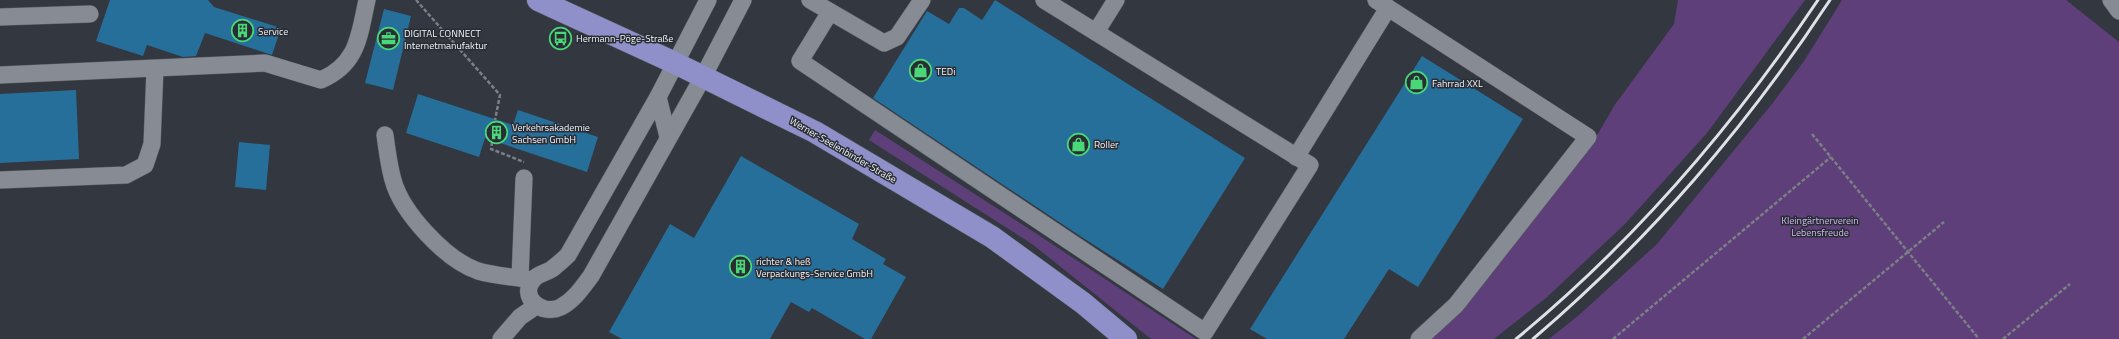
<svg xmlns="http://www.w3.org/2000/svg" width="2119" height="339" viewBox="0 0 2119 339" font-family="'Titillium Web',sans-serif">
<rect width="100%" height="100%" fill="#33373f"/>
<g fill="#5e3f7a">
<path d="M1678,0h127l-98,133 -82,91 -79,74 -52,41h-64l32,-30 137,-177 15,-26 60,-82z"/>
<path d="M1842,0h224l53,42v297h-570l30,-24 78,-71 115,-140 32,-43z"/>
<path d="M875,130l162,104 159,105h-45l-119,-95 -163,-104z"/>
</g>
<g fill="#266f9b">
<path d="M110,0h98l6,7 67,21 -9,27 -67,-22 -9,23 -13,1 -36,-12 -4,11 -47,-15z"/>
<path d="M995,0l250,158 -82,131 -83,-53 -207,-138 54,-87 22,13 10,-16h5l18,12z"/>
<path d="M384,9l27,7 -18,74 -28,-7z"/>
<path d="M1422,56l101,63 -105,168 -29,-18 -45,70h-77l-17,-10z"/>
<path d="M76,90l3,69 -79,4v-69z"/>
<path d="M418,94l95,31 5,-15 80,27 -11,35 -102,-34 -6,19 -73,-24z"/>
<path d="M239,142l31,3 -4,45 -31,-3z"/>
<path d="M741,156l118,68 -7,15 34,20 -3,5 23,13 -35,62h-6l-53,-31 -3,4 -18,-10 -21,37h-148l-13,-7 61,-108 24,14z"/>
</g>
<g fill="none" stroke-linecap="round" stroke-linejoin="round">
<defs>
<g id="minor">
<path d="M708,0l-50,97 -90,158c-5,5 -11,10 -16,14 -6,4 -15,5 -19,11 -14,16 8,37 28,27 13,-7 21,-19 30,-31l112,-199 40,-77"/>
<path d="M810,0l74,43 13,-6 25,-37"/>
<path d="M1376,0l212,137 -132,168 -37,34"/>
<path d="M2111,0l8,11"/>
<path d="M830,12l-30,49 405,271 105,-167 -266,-165"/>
<path d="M0,17l90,-3"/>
<path d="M1096,32l20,-32"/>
<path d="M0,75l265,-12 56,17c37,-16 38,-44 46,-80"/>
<path d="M658,97l10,40"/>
<path d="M385,135c2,15 4,31 8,45 9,33 53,80 85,91 18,5 36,6 54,9"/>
<path d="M1296,157l92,-149"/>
<path d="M0,180l126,-5 19,-10 7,-21 3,-75"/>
<path d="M520,278l4,-100"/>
<path d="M501,339l19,-22 16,-11"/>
</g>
<path id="major" d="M538,0l137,63 140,69 177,105 91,66 43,36"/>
</defs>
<use href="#minor" stroke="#52565c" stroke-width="18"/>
<use href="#major" stroke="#52565c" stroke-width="23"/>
<g stroke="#7b7f86" stroke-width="2.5" stroke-dasharray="4 2" stroke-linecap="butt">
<path d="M416,0l84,95 -5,25"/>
<path d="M1812,134l167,205"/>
<path d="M493,136l-2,13 33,13"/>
<path d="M1613,339l218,-182"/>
<path d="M1803,339l141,-117"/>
<path d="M2003,339l67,-55"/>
</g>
<use href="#minor" stroke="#868b94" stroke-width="17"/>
<use href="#major" stroke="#8f8fc9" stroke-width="22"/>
<g stroke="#dee1e6" stroke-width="3">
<path d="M1516,339c119,-98 216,-211 302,-339"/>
<path d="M1533,339c118,-101 212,-210 297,-339"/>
</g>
</g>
<defs>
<symbol id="building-ring" viewBox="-11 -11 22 22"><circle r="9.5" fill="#292d34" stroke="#49d778" stroke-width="1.5"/><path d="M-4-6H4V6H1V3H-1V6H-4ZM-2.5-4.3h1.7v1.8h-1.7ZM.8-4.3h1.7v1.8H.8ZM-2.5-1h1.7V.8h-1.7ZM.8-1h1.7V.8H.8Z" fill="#49d778"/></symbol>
<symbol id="bus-ring" viewBox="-11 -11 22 22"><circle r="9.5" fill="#292d34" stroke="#49d778" stroke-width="1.5"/><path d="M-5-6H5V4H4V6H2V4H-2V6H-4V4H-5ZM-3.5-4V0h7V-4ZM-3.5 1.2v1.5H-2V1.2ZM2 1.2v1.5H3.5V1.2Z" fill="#49d778"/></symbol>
<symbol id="office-ring" viewBox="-11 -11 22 22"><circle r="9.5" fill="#292d34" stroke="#49d778" stroke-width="1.5"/><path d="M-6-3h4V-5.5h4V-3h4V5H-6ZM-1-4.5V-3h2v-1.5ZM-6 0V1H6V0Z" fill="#49d778"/></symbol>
<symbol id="shop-ring" viewBox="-11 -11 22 22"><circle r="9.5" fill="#292d34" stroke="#49d778" stroke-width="1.5"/><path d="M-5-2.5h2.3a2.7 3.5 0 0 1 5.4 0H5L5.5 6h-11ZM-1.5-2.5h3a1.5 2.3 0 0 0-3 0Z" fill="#49d778"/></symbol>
</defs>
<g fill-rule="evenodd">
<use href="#building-ring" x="230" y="18" width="25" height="25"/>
<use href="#bus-ring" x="548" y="26" width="25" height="25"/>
<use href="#office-ring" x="376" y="26" width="25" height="25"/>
<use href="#shop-ring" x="908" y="58" width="25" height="25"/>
<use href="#shop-ring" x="1404" y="70" width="25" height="25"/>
<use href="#building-ring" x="484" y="120" width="25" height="25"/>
<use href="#shop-ring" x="1066" y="132" width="25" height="25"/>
<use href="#building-ring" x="728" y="254" width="25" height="25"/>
</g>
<g text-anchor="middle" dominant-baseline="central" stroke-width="3" stroke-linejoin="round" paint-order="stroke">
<g font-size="10" fill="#f1f4f9" stroke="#292d34" text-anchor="start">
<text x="258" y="31">Service</text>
<text x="404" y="33">DIGITAL CONNECT<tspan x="404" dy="12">Internetmanufaktur</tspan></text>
<text x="576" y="38">Hermann-Pöge-Straße</text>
<text x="936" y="71">TEDi</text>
<text x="1432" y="83">Fahrrad XXL</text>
<text x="512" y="127">Verkehrsakademie<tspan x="512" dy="12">Sachsen GmbH</tspan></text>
<text x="1094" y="144">Roller</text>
<text x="756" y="261">richter &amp; heß<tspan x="756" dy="12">Verpackungs-Service GmbH</tspan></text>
</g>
<g font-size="10" fill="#f1f4f9" stroke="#292d34">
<text transform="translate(843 150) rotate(30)">Werner-Seelenbinder-Straße</text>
</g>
<g font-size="10" fill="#d2b3f2" stroke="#292d34">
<text x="1820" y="220">Kleingärtnerverein<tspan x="1820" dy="12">Lebensfreude</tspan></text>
</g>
</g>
</svg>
